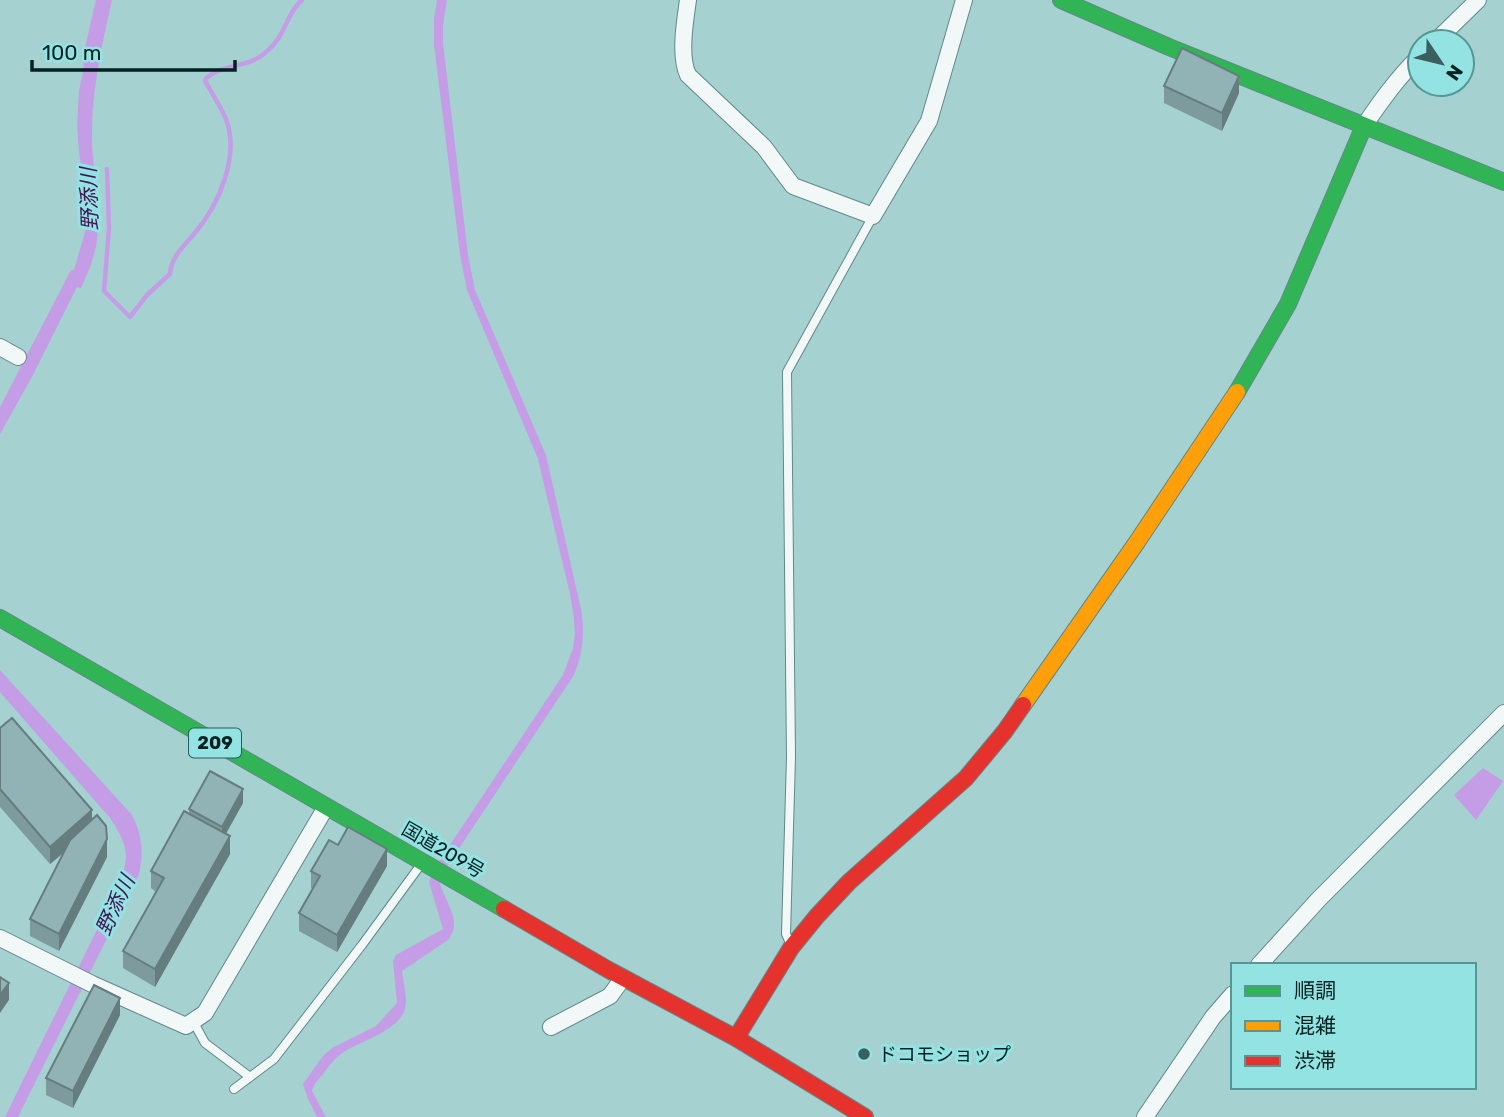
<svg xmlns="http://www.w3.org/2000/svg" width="1504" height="1117" viewBox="0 0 1504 1117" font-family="Rubik,'Noto Sans JP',sans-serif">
<rect width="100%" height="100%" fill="#a5d1d1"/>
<g fill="#c49de6">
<path d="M96,0h16c-10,45 -20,88 -20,134 0,37 10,75 4,113 -3,14 -9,28 -15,41l-4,-1 -44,88 -33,59v-27l71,-137h3l12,-41v-27l-7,-51 -2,-25 2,-35 5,-24 -1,-11z"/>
<path d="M437,0h10l-4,25v18l25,212 7,35 71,165 35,154c4,24 2,44 -7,66l-126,190 -8,19c6,19 23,38 8,56l-46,31c1,11 6,27 3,38 -5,20 -42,32 -58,41 -9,5 -17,14 -23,23 -5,6 -10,10 -12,18l14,26h-9l-9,-18 -5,-15 20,-28 9,-8 44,-22 21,-23 -4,-42 3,-6 47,-26 -14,-47 9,-19 125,-188 10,-27 2,-14 -1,-16 -4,-24 -32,-135 -71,-169 -7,-36 -26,-209v-26z"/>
<path d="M0,670l132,145c10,20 12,37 7,59l-121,243h-13l109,-222c15,-34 18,-44 -4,-77l-110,-126z"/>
<path d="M1483,768l20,13 -27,39 -22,-25z"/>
</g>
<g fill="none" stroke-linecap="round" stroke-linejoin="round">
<path stroke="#c49de6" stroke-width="4.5" d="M107,169l2,59 -5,63 26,26 17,-22 23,-21c1,-17 14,-28 24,-40 25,-29 46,-78 32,-115 -6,-13 -14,-26 -21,-38l1,-3c21,-16 40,-9 59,-25 21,-16 20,-38 37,-53"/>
<defs>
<g id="lane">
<path d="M790,943l-4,-9 5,-177 -4,-385 86,-156"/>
<path d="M193,1021l12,22 45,34"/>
<path d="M234,1089l40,-30 88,-114 57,-78"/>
</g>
<g id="street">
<path d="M688,0c-3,21 -9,56 0,75l76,72 29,39 80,30 56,-95 35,-121"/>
<path d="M1435,42l43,-42"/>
<path d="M1364,126c17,-25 34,-49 56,-70"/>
<path d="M0,347l18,10"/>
<path d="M0,938l92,46 94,42 19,-13 121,-206"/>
<path d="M1259,965l59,-65 186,-187"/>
<path d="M551,1027l59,-31 13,-18"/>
<path d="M1145,1117l68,-100 20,-23"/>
</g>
<g id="fast">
<path d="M1061,0l108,47 335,135"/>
<path d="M1237,392l51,-88 76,-178"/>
<path d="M0,618l504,291"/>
</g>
<path id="slow" d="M1023,705l114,-163 100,-150"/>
<g id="jam">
<path d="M504,909l103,60 129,69 129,79"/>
<path d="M736,1038l55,-90 26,-32 32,-34 117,-104 39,-47 18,-26"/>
</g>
</defs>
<use href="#lane" stroke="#638888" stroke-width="10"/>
<use href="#street" stroke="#638888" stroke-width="18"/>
<use href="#fast" stroke="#638888" stroke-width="18"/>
<use href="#slow" stroke="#638888" stroke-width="18"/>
<use href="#jam" stroke="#638888" stroke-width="18"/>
<use href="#lane" stroke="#f2f8f8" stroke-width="8"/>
<use href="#street" stroke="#f2f8f8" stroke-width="16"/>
<use href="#fast" stroke="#30b455" stroke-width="16"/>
<use href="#slow" stroke="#ff9f0a" stroke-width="16"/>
<use href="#jam" stroke="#e5322d" stroke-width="16"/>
</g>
<g fill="#7d9a9d">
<path d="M1164,86l75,7 -17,38 -58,-28z"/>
<path d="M0,728l92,91 15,38 -48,94 -29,-15v-17l34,-66 -14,11 -50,-57z"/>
<path d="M243,803l-17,31 4,20 -75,133 -32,-19v-17l33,-59 -5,-4v-17l38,-57v-5z"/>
<path d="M338,845l49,21 -50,86 -38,-21v-18l14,-24 -2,-1v-17z"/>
<path d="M120,1015l-47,93 -27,-13v-17z"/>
</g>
<g fill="#667d7f">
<path d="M1239,76v17l-17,38v-18z"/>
<path d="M243,789v14l-21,37v-13z"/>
<path d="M92,810v17l-42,37v-17z"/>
<path d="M230,836v18l-75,133v-18z"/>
<path d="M107,839v18l-48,94v-17z"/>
<path d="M387,849v17l-50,86v-17z"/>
<path d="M9,983v17l-9,13v-18z"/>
<path d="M120,998v17l-47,93v-17z"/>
</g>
<g fill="#91b3b6" stroke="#667d7f" stroke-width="2">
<path d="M1182,48l57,28 -17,37 -58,-27z"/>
<path d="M12,718l80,92 -42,37 -50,-58v-61z"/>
<path d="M210,771l33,18 -21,38 -33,-18z"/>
<path d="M184,811l46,25 -75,133 -32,-18 41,-73 -13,-7z"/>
<path d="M97,815l9,11 1,13 -48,95 -29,-15 40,-79z"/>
<path d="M348,827l39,22 -50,86 -38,-22 21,-37 -9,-5 18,-31 9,5z"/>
<path d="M0,977l9,6 -9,12z"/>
<path d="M94,985l26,13 -47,93 -27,-13z"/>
</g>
<circle fill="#3a5f5f" stroke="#93e3e3" stroke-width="2.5" cx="864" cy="1054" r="7"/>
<g text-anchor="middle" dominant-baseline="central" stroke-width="6" stroke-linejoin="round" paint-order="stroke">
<rect fill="#93e3e3" stroke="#2c5b5c" stroke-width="2" x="189" y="728.5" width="52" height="29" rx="5"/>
<g font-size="18" font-weight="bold" fill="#002122">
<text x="215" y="743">209</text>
</g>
<g font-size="19" fill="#002122" stroke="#93e3e3">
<text transform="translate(443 850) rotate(30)">国道209号</text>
</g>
<g font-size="19" fill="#002122" stroke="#93e3e3" text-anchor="start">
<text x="878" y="1054">ドコモショップ</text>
</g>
<g font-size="21" font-style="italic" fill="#441555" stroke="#93e3e3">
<text transform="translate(89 199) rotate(-92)">野添川</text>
<text transform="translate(115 905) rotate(-65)">野添川</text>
</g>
</g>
<rect x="1231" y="963" width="245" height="126" fill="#93e3e3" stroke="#589596" stroke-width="2"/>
<rect x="1245" y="986" width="35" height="10" fill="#30b455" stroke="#589596" stroke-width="2"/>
<text x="1294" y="998" font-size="21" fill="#002122">順調</text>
<rect x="1245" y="1021" width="35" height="10" fill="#ff9f0a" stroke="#589596" stroke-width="2"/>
<text x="1294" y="1033" font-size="21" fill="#002122">混雑</text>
<rect x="1245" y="1056" width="35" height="10" fill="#e5322d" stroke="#589596" stroke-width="2"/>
<text x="1294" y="1068" font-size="21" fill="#002122">渋滞</text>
<g transform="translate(1441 63) rotate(125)"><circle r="33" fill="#93e3e3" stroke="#589596" stroke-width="2"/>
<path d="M0-5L12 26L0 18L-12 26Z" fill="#3a5f5f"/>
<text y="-10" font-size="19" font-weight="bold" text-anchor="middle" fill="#002122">N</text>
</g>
<path d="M32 60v10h203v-10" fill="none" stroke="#002122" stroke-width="3.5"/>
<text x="42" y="60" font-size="21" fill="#002122" stroke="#93e3e3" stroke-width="5" paint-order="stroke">100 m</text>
</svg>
